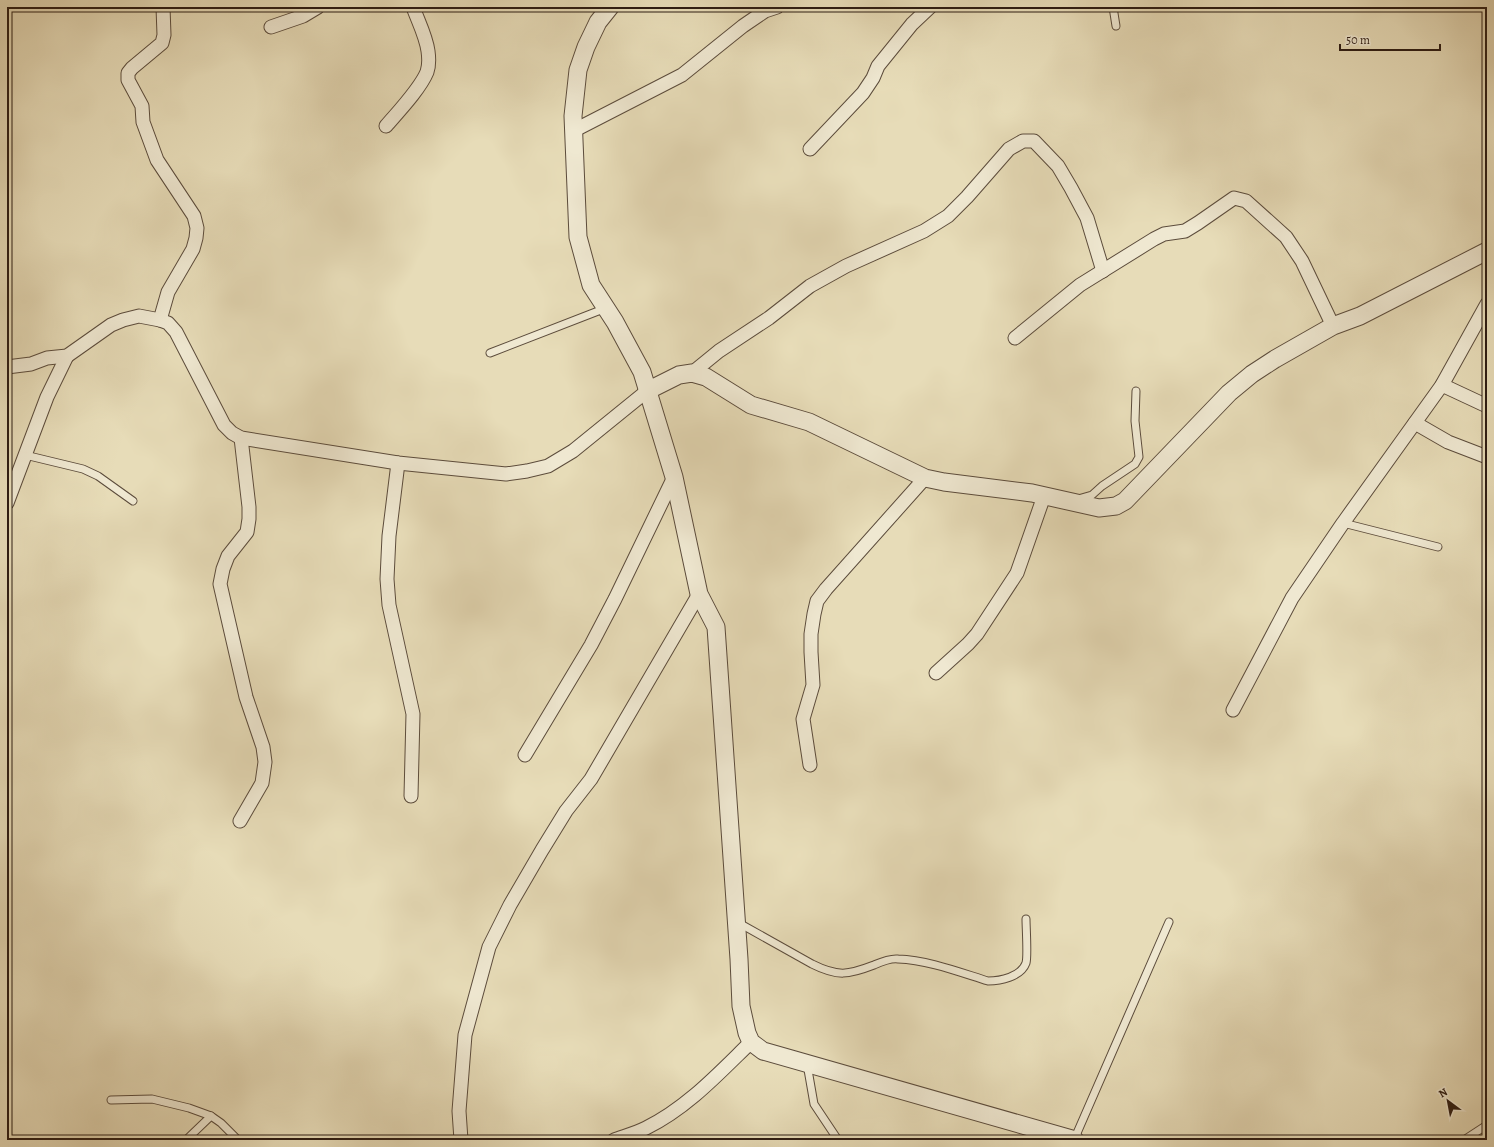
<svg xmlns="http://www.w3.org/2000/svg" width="1494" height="1147" viewBox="0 0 1494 1147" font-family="Alegreya,serif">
<rect width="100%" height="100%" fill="#e7dcb8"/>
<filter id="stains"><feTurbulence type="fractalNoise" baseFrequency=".005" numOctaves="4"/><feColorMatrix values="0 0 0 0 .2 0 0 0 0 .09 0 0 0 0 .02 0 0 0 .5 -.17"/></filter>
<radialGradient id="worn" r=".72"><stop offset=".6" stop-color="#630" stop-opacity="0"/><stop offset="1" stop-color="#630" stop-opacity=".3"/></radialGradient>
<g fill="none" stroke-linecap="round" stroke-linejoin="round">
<defs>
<g id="service">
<path d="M1113,7l3,19"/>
<path d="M490,353l116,-45"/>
<path d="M25,455l58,14 15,7 35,25"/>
<path d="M1078,499l14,-4 10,-9 33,-22 4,-7 -4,-36 1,-30"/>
<path d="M1343,523l95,24"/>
<path d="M737,922l75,42c26,13 36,11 62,1 7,-3 16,-7 24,-6 30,1 61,13 90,22 12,0 33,-4 38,-18 2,-7 0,-35 0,-44"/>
<path d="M807,1064l7,40 24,36"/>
<path d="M111,1100l41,-1 37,9 22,8 10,7 17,17"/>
<path d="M186,1140l25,-24"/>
<path d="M1074,1140l95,-218"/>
<path d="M1464,1140l23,-15"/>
</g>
<g id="minor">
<path d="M271,27l32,-11 15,-9"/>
<path d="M386,126c12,-14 34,-37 41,-54 2,-6 2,-14 1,-21 -2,-15 -10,-30 -15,-44"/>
<path d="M573,131l109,-56 61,-49 22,-15 12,-4"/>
<path d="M810,149l53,-56 10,-15 5,-12 34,-42 18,-17"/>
<path d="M160,320l8,-28 25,-43 3,-11 1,-10 -3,-12 -37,-56 -14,-38 -1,-16 -14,-26v-7l4,-5 30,-25 2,-8 -1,-28"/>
<path d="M1015,338l65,-53 74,-46 10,-5 21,-3 13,-8 36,-25 12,3 40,36 16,24 31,65"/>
<path d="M7,367l24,-3 16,-6 20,-2 44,-31 12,-5 16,-4 21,4 8,3 8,9 48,93 8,8 9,5 157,25 108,11 21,-3 21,-5 25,-15 74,-60"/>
<path d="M692,373l27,-22 50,-33 41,-32 36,-20 78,-35 24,-15 19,-19 42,-48 14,-8h11l24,25 13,22 16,30 16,53"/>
<path d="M1442,385l45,21"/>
<path d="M1415,423l33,19 39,15"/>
<path d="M398,463l-9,73 -2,43 2,26 24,109 -2,82"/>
<path d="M7,503l40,-106 20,-41"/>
<path d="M936,673l32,-29 9,-10 40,-61 27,-77"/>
<path d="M1233,710l59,-112 51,-75 99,-138 45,-81"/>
<path d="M525,755l66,-110 24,-46 59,-122"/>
<path d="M810,765l-7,-46 10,-34 -2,-33v-18l3,-20 3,-13 9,-12 99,-111"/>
<path d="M240,821l22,-38 3,-21 -2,-15 -17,-50 -26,-113 3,-15 5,-13 19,-24 2,-13v-12l-8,-69"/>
<path d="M461,1140l-2,-29 6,-76 24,-88 21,-42 32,-55 24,-39 25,-32 108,-185"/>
<path d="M614,1140c11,-4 22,-7 32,-12 41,-20 73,-55 105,-86"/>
</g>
<g id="tertiary">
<path d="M610,7l-12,15 -12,25 -8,23 -5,46 5,121 13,48 24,37 27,50 32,105 25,117 17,33 23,332 2,47 6,27 4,9 12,9 312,89"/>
<path d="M647,391l32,-16 13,-2 14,4 45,28 58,17 116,56 19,4 88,11 67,15 17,-2 9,-5 104,-108 23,-19 23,-15 58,-33 27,-10 127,-65"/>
</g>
</defs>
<use href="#service" stroke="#5c4c3c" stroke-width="9"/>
<use href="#minor" stroke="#5c4c3c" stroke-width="15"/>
<use href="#tertiary" stroke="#5c4c3c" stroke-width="19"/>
<use href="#service" stroke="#efe8d1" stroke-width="7"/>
<use href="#minor" stroke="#efe8d1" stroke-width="13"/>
<use href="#tertiary" stroke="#efe8d1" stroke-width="17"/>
</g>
<rect width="1494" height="1147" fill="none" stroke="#e7dcb8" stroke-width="24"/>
<rect x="8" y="8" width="1478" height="1131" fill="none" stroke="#2d1c13" stroke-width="2"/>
<rect x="12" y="12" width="1470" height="1123" fill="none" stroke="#2d1c13"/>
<g transform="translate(1448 1101) rotate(328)" stroke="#efe8d1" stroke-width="3" paint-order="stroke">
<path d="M0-3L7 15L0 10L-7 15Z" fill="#2d1c13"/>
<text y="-6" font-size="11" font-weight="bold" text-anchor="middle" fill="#2d1c13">N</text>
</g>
<path d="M1340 44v6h100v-6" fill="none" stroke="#2d1c13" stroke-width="2"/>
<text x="1346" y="44" font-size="12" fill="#2d1c13" stroke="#efe8d1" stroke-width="3" paint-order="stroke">50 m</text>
<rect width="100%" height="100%" filter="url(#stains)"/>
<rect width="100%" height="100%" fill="url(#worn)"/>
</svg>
